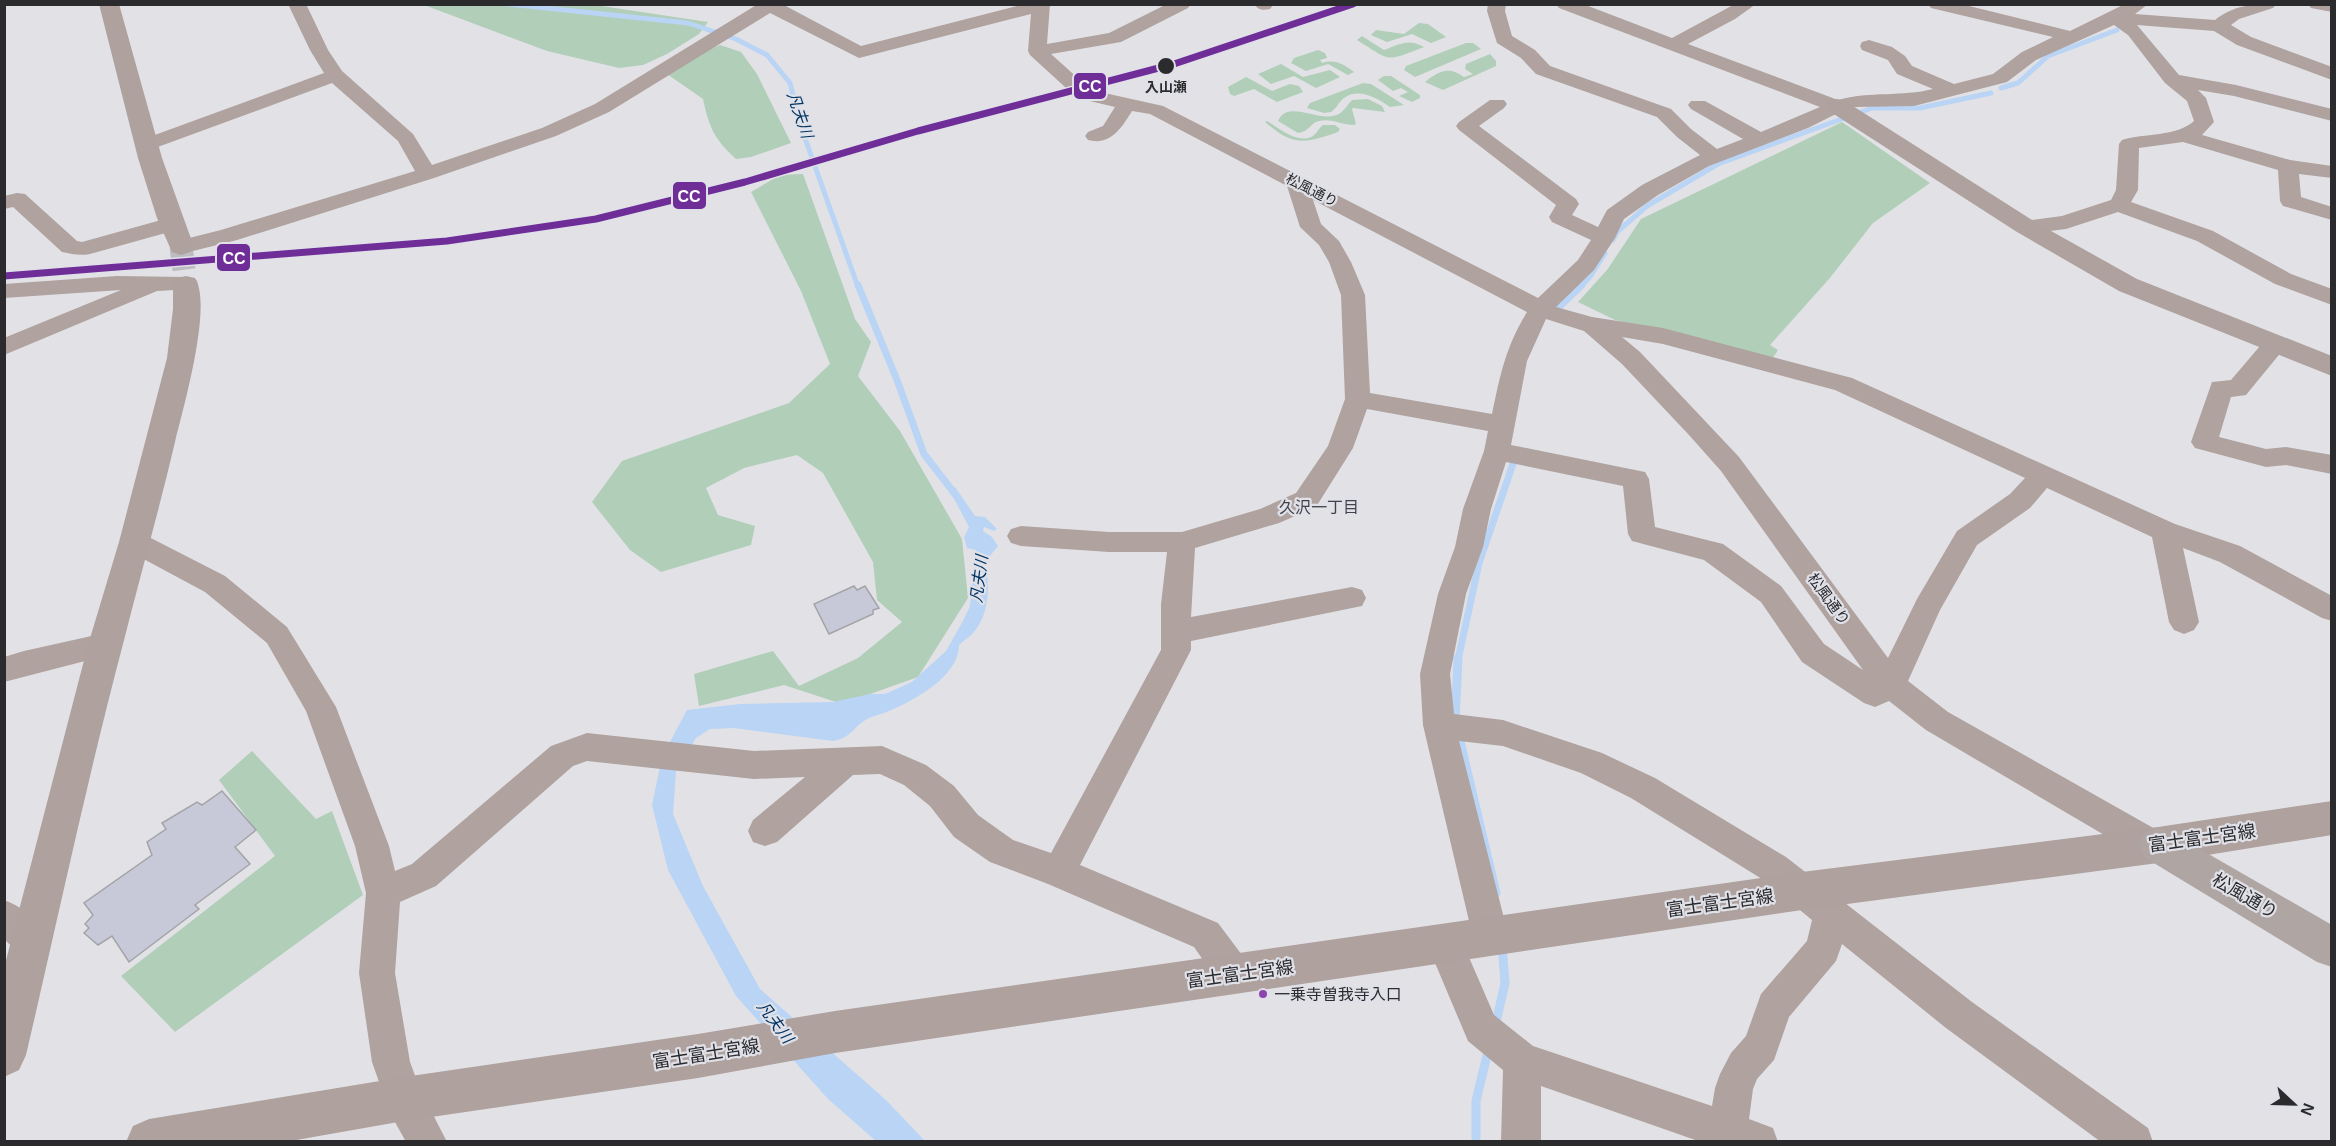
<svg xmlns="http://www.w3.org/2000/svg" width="2336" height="1146" viewBox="0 0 2336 1146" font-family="Helvetica,'Noto Sans JP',sans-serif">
<rect width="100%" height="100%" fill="#e2e2e6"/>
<g fill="#b1ceb9">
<path d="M424,5h171l113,17 -9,12 -32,20 -24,11 -24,3 -72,-17z"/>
<path d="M1419,23l9,1 18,13 -15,6 -19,-9 -25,8 -16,-7 5,-5 28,4z"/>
<path d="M1362,36l22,14c16,-6 24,-12 40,-3 -39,15 -32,15 -67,-7z"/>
<path d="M1466,43h7l8,6 -66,28 -11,-7 2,-4z"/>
<path d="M720,45l21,7 16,22 34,69 -40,14 -15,2c-22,-20 -27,-32 -33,-60l-36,-25 33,-21z"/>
<path d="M1318,50l7,3 2,5 -7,2 2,3c14,-4 21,1 32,9l-6,3 -20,-11 -22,7 -15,-8 3,-5z"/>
<path d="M1490,54l6,7v5l-53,24 -18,-8c14,-11 24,-16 39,-5l9,-3 -8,-5 1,-5z"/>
<path d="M1281,64l22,13 27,-7 10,7 -24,11 -22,-12 -23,8 -13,-10z"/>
<path d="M1384,76h7l29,19v3l-8,4 -13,-6 9,-4 -7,-4 -8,3 -15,-11z"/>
<path d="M1246,77l26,14 18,-7 9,2 4,6 -26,10 -23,-13 -20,7 -4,-2 -2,-7z"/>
<path d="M1363,83l8,1 33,21 -14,2c-12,-9 -32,-20 -46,-9 -6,5 -7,10 -13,14l-7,1 -17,-5 3,-5z"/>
<path d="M1368,99l14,7 3,6 -32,-4 -1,1 4,15 -2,1c-12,0 -22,-7 -35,-4 -9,2 -10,11 -21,12l-20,-12c10,-23 42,3 61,-7 5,-3 9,-10 13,-14z"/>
<path d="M1267,121c12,7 30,24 46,15 4,-3 6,-8 10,-11h12l5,4 -2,3c-33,12 -45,14 -73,-10z"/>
<path d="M1842,122l88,61 -57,40 -44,56 -59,66 8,5 -8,12 -155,-42 -37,-18 29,-32 34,-51z"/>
<path d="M803,174l52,145 16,23 -13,34 42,55 62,108 6,59 -50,79 -76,27 -58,-19 -85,21 -5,-32 79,-23 26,35 59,-28 44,-36 -25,-22 -4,-38 -50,-89 -26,-18 -53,13 -38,20 12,27 37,11 -4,19 -90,27 -31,-22 -38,-48 30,-41 167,-58 41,-39 -29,-73 -50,-99 29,-17z"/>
<path d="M252,751l64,68 16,-8 31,84 -188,137 -54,-56 154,-120 -56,-76z"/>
</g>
<path fill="#b9d4f4" d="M955,487l20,29 10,1 12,12 -3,2 -10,-4 -1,4 9,6 6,9 -13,16c5,22 5,51 -11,70 -4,5 -10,8 -15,13 0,32 -47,57 -75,68 -5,2 -12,3 -17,6 -15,9 -16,19 -34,22l-99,-13 -24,1 -14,9 -20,33 -3,43 30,72 57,103 126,111 39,41h-49l-48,-42 -92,-103 -68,-126 -16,-65 10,-48 25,-47 53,-6 93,-2 37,-8h15l27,-12 34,-31 18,-32 6,-13 6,-56 -9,-2 -3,-11 5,-10 -19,-36z"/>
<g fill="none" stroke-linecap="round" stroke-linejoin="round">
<g stroke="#b9d4f4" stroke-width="5">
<path d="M508,4l180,19 48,16 31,16 23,28 11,44 57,160"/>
<path d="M2001,88l17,-5 30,-27 69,-26"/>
<path d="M1613,240l4,-8 30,-26 71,-42 154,-56h48l71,-15"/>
<path d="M1580,287l10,-10 15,-24"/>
</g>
<g stroke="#b9d4f4" stroke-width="7">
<path d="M858,285l39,95 27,74 34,44"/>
<path d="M1555,311l27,-26"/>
<path d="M1458,660l21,-97 35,-102"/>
</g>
<g stroke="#b9d4f4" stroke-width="9">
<path d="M1455,722l3,-64"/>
<path d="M1458,733l38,160"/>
<path d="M1495,1027l10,-44 -3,-39"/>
<path d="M1476,1142v-41l13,-54"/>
</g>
</g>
<g fill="#c8c9d8" stroke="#a3a4a7" stroke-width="1.5">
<path d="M854,586l3,4 8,-4 14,22 -6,2v4l-44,20 -15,-30z"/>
<path d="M222,791l34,39 -21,17 15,17 -55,41 4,4 -70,53 -17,-26 -14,9 -14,-12 5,-5 -4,-4 8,-9 -9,-12 68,-48 -5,-13 19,-13 -4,-6 35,-21 5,3z"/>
</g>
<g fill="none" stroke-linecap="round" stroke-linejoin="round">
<path stroke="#bdbdc1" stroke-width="23" stroke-dasharray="23 12" stroke-linecap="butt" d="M181,247l5,37"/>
<g fill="#afa29f" fill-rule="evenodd">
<path d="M288,4h18l22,46 14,21 71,63 19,31 110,-37 53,-24 163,-100h24l79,42 164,-42h25l-3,40 62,-11 58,-29h24l-3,4 -67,34 -70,12 40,36 72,16 375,192 40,-38 13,-20 -39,-18 -3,-5 7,-12 -97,-75 -3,-4 3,-4 31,-22h14l3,4 -3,4 -25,18 97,73 3,5 -7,11 26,12 9,-17 35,-25 58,-30 -23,-18 -20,-20 -121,-43 -15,-16 -24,-15 -10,-32 1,-7h18l-1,7 7,25 23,14 15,16 121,43 20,20 26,20 26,-10 -52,-30 -3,-4 3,-4h14l56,31 59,-25 -261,-99 -3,-4h27l89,34 63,-34h21l-21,15 -47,25 150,56c32,-9 64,-3 95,-11l-36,-15 -9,-14 -26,-10 -2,-4 2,-4 7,-2 23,7 13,9 7,10 42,18 39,-10 29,-22 31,-15 -122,-29 -3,-4h33l109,27 55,-27h23l-13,10 80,6c19,-15 37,-16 61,-16l-3,4 -34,11 -8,6 20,12 81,30v13l-95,-35 -23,-14 -77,-6 42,50 57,10 96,24v12l-98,-25 -36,-6 8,8 8,24 -12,13 88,25 42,6v12l-33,-4 2,23 31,10v13l-49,-14 -3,-5 -2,-31 -95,-28 -44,6 -1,42 -7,12 82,29 78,43 41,15v16l-57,-21 -78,-43 -79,-29 -52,17 -40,5 -8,-2 -3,-5 3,-5 44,-6 49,-16 5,-10 3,-46 3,-4c22,-7 55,-3 72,-19l-7,-20 -22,-18 -37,-48 -14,-10 -78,35 -29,22 -93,24 -58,1 -12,3 -36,18 -99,38 -51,29 -34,24 -9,19 -21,32 -38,37 36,10 71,11 189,50 323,146 65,22 92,50v25l-10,-3 -102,-56 -37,-14 16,74 -5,8 -10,4 -10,-4 -5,-8 -17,-85 -105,-49 -17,20 -53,37 -37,65 -32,71 40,31 216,122 5,11 -5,11 -12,4 -12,-4 -214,-126 -37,-29 -14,6 -11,-4 -62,-41 -41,-60 -57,-42 -72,-19 -4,-7 -5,-48 -117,-24 -15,47 -8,38 -17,47 -16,80 4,40 49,6 99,33 53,25 131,79 186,145 176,126 5,14h-52l-155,-114 -104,-84 -6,17 -47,56 -15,43 -17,19 -4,10 -4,30 24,9 5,14h-77l-160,-56v56h-40l2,-72 -35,-29 -41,-97 5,-12 13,-5 13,5 36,83 39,31 179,60 3,-18 5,-14 11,-21 15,-17 15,-42 46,-53 5,-21 -50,-41 -131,-81 -50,-25 -78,-27 -44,-5 50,197 -5,12 -13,5 -13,-5 -5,-12 -50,-213 -3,-51 18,-80 17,-47 8,-38 21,-58 4,-20 -121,-22 -14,39 -37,59 -37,16 -84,25 -4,69 161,-30 10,3 4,8 -4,8 -171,35v9l-111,215 138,58 30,40 5,12 -5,12 -13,6 -13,-6 -28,-40 -146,-63 -58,-22 -36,-25 -24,-31 -26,-21 -24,-11 -27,1 -76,67 -12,4 -12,-4 -5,-11 5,-11 52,-43 -51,2 -167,-18 -14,5 -137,120 -36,16 -5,71 15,89 10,27 27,53h-41l-16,-29 -18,-51 -13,-89 7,-80 -11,-47 -49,-135 -39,-68 -62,-51 -80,-43 -4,-7 4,-7 10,-3 10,3 80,41 62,51 49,80 53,139 6,25 17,-7 139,-118 36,-13 167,18 128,-5 44,19 28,21 24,29 35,25 38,13 110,-203v-46l6,-52h-58l-88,-6 -10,-3 -4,-7 4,-7 10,-3 88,6h73l78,-23 36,-16 32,-47 17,-47 -4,-104 -12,-33 -10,-17 -19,-18 -13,-41 -137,-72 -18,-3c-10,16 -21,35 -44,29l-3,-4 3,-4 15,-6 12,-19 -38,-9 -47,-43 -2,-4 3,-37 -172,44 -89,-45 -161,99 -53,24 -122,42 -197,62 -56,14 -8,-2 -3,-5 3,-5 48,-12 194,-59 -17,-30 -66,-58 -177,65h-14l-3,-4 3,-4 183,-67 -14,-23zM1313,200l214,112c-21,34 -27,63 -35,102l-122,-21 -5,-98 -14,-33 -12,-21 -18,-17zM1546,319l38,12 38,33 67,71 32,36 142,199 -39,-26 -43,-58 -58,-42 -68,-17 -6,-48 -4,-7 -134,-27 16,-84zM1622,337l41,7 172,46 190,88 -15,16 -53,37 -40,68 -29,59 -149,-201 -99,-105z"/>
<path d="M1254,4h19v1l-3,4c-7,1 -11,2 -16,-5z"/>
<path d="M2308,4h24v8l-21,-4z"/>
<path d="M17,193l8,1 52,47 5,1 90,-25 8,2 3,5 -3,5 -90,25c-10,2 -18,0 -28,-2l-49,-45 -9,2v-13z"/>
<path d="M117,276l69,1 8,2 4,5 -4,5 -37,2 -153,64v-17l117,-48 -117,8v-14z"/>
<path d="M2275,337l9,2 3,6 -41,50 -15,2 -12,40 47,12 20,-2 46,8v19l-46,-9 -20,2 -71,-19 -4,-6 21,-60 19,-2 35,-41z"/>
<path d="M105,633l11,4 4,8 -4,8 -112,29v-25l20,-6z"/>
<path d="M4,900c19,7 39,23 47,42l-5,12 -13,5 -13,-5 -16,-15z"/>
</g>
<g fill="#aea19e" fill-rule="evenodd">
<path d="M99,4h20l43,154 32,89 -4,5 -9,3 -9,-3 -15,-34 -19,-60z"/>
<path d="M1837,99l8,2 190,121 102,57 195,77v20l-213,-85 -102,-59 -188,-121 -3,-5 3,-5z"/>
<path d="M186,276l9,2c18,27 -12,131 -20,164 -16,68 -35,135 -52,202 -36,136 -65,274 -97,411l-7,15 -15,7v-109l84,-323 31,-103 48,-184 6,-49v-25l4,-6z"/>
<path d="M2332,801v34l-174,28 -356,47 -967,143 -137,25 -294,43 -119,21h-159l7,-16 16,-7 255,-42 294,-43 137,-23 967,-139 356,-45z"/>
</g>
<path fill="#afa5a2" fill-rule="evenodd" d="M2158,827l14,6 160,92v42l-15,-5 -173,-105 -5,-12 5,-12z"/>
<defs>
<path id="rail-1" d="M4,276l443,-35 149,-22 149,-37 173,-51 256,-67 179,-60"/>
</defs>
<use href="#rail-1" stroke="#e0e1e8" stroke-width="10"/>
<use href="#rail-1" stroke="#6f2d98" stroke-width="7"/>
</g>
<circle fill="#2b2b2e" stroke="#e0e1e8" stroke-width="2" cx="1166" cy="66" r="9"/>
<circle fill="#8e44ad" stroke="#e0e1e8" stroke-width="2" cx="1263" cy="994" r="5"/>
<g text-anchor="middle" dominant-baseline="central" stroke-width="4.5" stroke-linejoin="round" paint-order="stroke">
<g font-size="14" font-weight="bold" fill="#2b2b2e" stroke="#e0e1e8">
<text x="1166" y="87">入山瀬</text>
</g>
<g font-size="14" fill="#2b2b2e" stroke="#e0e1e8">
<text transform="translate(1312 190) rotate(27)">松風通り</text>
</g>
<g font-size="15" fill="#2b2b2e" stroke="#e0e1e8">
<text transform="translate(1829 599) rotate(54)">松風通り</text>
</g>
<g font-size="16" font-style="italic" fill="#003463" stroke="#e0e1e8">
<text transform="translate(800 115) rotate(71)">凡夫川</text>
<text transform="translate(979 579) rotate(-83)">凡夫川</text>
<text transform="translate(775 1022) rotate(53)">凡夫川</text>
</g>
<g font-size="16" fill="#424348" stroke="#e0e1e8">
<text x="1319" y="507">久沢一丁目</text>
</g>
<g font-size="16" fill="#2b2b2e" stroke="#e0e1e8" text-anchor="start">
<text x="1274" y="994">一乗寺曽我寺入口</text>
</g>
<g font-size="18" fill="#2b2b2e" stroke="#e0e1e8">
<text transform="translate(2202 838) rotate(-8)">富士富士宮線</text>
<text transform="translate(2245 896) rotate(30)">松風通り</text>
<text transform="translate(1720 903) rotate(-8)">富士富士宮線</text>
<text transform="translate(1240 974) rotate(-8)">富士富士宮線</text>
<text transform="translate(706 1054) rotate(-9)">富士富士宮線</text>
</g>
</g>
<g stroke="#e0e1e8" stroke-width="2">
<rect x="1073" y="72" width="34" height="28" rx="6" fill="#6f2d98"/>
<rect x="672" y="181" width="35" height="29" rx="6" fill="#6f2d98"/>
<rect x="216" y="243" width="35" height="29" rx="6" fill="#6f2d98"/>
</g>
<g font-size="16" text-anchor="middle" font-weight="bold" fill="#fff">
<text x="1090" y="92">CC</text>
<text x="689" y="202">CC</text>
<text x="234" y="264">CC</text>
</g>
<rect width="2336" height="1146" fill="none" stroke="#2b2b2e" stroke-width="12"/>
<g transform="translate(2294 1104) rotate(112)" stroke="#e0e1e8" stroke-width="4.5" paint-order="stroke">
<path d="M0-4.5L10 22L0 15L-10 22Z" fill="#2b2b2e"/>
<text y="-9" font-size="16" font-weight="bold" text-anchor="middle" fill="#2b2b2e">N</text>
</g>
</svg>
